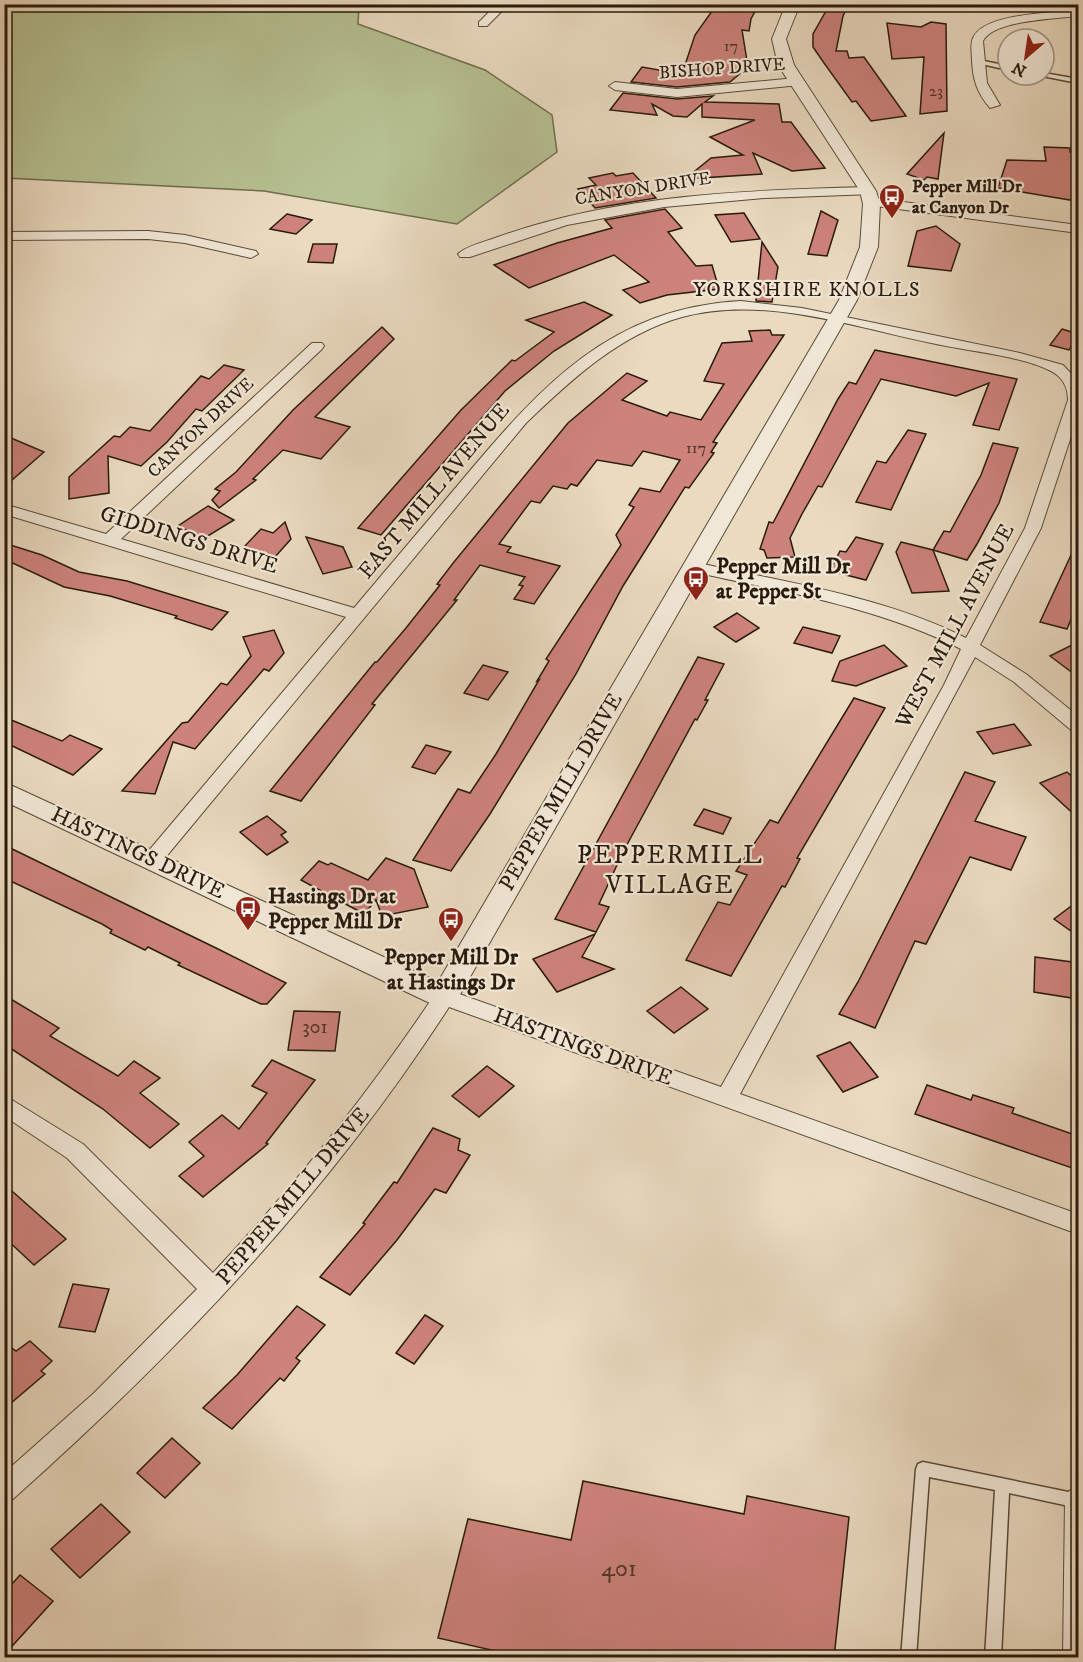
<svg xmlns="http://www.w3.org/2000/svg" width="1083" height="1662" viewBox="0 0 1083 1662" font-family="'IM FELL DW Pica',serif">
<rect width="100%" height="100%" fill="#eadac0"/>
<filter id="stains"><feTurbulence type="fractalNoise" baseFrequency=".00333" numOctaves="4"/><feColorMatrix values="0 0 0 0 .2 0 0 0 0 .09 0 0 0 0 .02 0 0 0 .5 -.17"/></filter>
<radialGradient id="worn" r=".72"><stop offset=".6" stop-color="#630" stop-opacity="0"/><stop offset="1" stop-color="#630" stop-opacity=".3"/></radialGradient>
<path fill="#b6c092" stroke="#706e4f" stroke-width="1.5" d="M4,5h355l-1,19 127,46 67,45 5,37 -100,72 -193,-33 -259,-13z"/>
<g fill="#cd827c" stroke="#291b0c" stroke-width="1.5">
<path d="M717,4h42l-8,15 -2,12 -7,-1 6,37 -18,15 -53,5 -46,-5 11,-15 40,7 13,-39z"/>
<path d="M830,4h19l-6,12 -7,35h11l2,7 15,-1 42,59 -35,5 -15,-20 -4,1 -28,-39 -11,-16v-13z"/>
<path d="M931,22l15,2 1,87 -27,3 4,-57 -32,2 -5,-36 34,4z"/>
<path d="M623,93l54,6 36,-3 -8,6 74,2 3,18h9l34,46 -33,3 -39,-18 9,21 -77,5 26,-21 32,-3 -33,-18 45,-17 -53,-3v-13l-15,13 -14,-1 -21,-12 5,11 -47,-5z"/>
<path d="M944,133l-6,46 -11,-2 -3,3 -17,-6z"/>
<path d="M1044,147l26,1v4h8l-2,49 -78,-13 9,-28 39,1z"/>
<path d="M613,173l3,3 17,-3 23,25 -61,10 -17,-19 18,-4 -7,-7z"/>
<path d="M665,209l17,19 -14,4 28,34 16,-1 7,24 -52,6 -27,8 -17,-13 26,-8 -35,-27 -85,33 -35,-23 63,-22 55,-15 -7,-8z"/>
<path d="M821,211l17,9 -11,36 -19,-2z"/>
<path d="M744,213l16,26 -29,3 -16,-27z"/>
<path d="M287,214l25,6 -16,14 -26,-5z"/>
<path d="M936,226l24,18 -9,27 -43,-5 9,-35z"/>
<path d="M762,242l16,25 -6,35 -16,-1z"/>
<path d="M313,244h24l-4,19 -25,-1z"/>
<path d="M584,302l28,13 -58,36 -49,40 -124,144 -23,-7 103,-118 51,-50 3,1 39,-29 -28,-12z"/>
<path d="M382,327l12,12 -79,78 35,10 -29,32 -38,-9 -30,29 3,1 -37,28 -7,-8 8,-9 -5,-2 21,-17 57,-62z"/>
<path d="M1062,329l16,5 -9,16 -19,-5z"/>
<path d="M770,330l2,5h12l-71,107 4,1 -6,9 3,1 -25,35 -4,-1 -62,99 -47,88 -86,140 -39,57 -38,-11 45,-71 12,4 26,-39 43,-74 -2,1 12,-20 -3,-2 75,-114 -5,-10 18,-28 -5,-2 11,-17 20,4 20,-32 -37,-9 -11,15 -35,-6 -20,26 -6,-2 -4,5 -14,-3 -13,17 -9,-2 -32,43 12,3 -4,5 53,14 -26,38 -20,-5 9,-13 -4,-1 6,-8 -45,-12 -26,35h3l-85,104 3,1 -74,96 -31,-10 105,-129h2l29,-34 34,-43 -3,-1 17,-22 114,-139 59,-50 20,8 -25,19 45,16 3,-4 31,8 23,-36 -20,-3 18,-38 30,-2 -3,-10z"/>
<path d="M875,350l142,29 -18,51 -26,-5 16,-42 -33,13 -75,-17 -59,108 -4,-1 -16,28 -12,24 5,19 -28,1 -3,-8 -4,-1 9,-27 4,1 65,-124 11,-17 7,2z"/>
<path d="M224,365l20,5 -42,41 -6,-2 -29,33 -26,24 -33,-10 1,37 -40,6v-22l45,-41 6,1 10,-10 20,4 51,-55 8,3z"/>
<path d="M908,430l18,4 -35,76 -35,-8 21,-41 9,2z"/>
<path d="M4,435l40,17 -40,35z"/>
<path d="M993,443l25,5 -19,55 -22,41 -10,16 -34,-10 11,-19 6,1 31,-57z"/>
<path d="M208,506l26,14 -31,19 -25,-13z"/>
<path d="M285,522l6,17 -16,18 -32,-9 18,-19 12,4z"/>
<path d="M306,537l37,10 9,20 -29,7z"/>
<path d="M856,537l27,7 -17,36 -36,-9 10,-20 6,1z"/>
<path d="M1078,540v62l-11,27 -27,-7z"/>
<path d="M901,542l32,8 16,41 -37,2 -16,-41z"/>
<path d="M4,543l38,12 37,17 48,9 101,31 -16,18 -37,-12 2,-2 -67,-20 -46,-9 -60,-28z"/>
<path d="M737,613l22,15 -23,14 -22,-15z"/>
<path d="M803,627l37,9 -8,17 -38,-10z"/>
<path d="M274,630l10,23 -15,18 -5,-2 -69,80 -22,-7 -18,52 -33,-3 60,-68 6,-1 33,-39 6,2 24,-29 -8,-19z"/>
<path d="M1078,642v35l-28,-21z"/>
<path d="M884,645l23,21 -51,20 -24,-5 8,-20z"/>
<path d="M698,657l26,7 -19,36h3l-11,20 -2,-1 -72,133 -24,52 10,3 -13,25 -41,-13z"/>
<path d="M483,665l25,7 -20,28 -24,-7z"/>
<path d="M854,698l31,10 -88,150 3,1 -15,28 -3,-1 -51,90 -45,-16 32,-58 12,3 17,-30 -11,-4 34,-51 8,3z"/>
<path d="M4,717l58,24 8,-6 32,14 -29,26 -69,-33z"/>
<path d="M1014,724l17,21 -38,9 -16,-22z"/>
<path d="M426,745l25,7 -16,22 -23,-7z"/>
<path d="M965,772l30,10 -20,39 51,16 -15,33 -41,-13 -44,87 -11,-3 -40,87 -36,-14 19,-32z"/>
<path d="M1067,772l11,10v36l-38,-35z"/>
<path d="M704,809l27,9 -8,16 -29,-9z"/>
<path d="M267,816l19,16 -5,3 7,7 -21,13 -27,-23z"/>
<path d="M4,845l212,103 70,35 -19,21h-6l-83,-39 2,-2 -32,-16 -3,3 -35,-17 2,-3 -10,-6 -98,-46z"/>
<path d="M386,858l28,11 14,38 -46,9 -6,-16 -12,14 -63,-34 18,-19 9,4 3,-2 37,17z"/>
<path d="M1078,901v35l-24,-17z"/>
<path d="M595,934l-13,23 32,12 -57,23 -24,-33z"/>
<path d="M1035,957l37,5v36l-38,-6z"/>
<path d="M681,987l27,22 -34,24 -27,-22z"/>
<path d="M4,995l55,33 -9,8 68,40 16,-15 26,17 -20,15 39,31 -29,24 -47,-39 -99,-65z"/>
<path d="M294,1011l46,1 -5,39 -47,-1z"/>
<path d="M850,1042l28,35 -35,15 -26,-36z"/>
<path d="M272,1060l43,20 -49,63 2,1 -65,53 -24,-21 25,-20 -15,-14 33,-27 17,14 28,-36 -15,-7z"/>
<path d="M487,1066l27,20 -35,31 -27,-21z"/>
<path d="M927,1085l44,15 2,-5 41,13 -2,5 66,23v34l-163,-56z"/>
<path d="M433,1128l27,11 -2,11 12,5 -24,38 -11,-4 -38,51 -47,55 -30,-18 45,-53 -2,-1 31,-41 3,1z"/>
<path d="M4,1184l62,55 -32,26 -30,-28z"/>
<path d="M73,1284l36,5 -14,43 -36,-5z"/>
<path d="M297,1306l28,19 -29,33 4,3 -16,20 -4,-3 -48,51 -29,-21 34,-33z"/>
<path d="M425,1315l18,11 -29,38 -18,-11z"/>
<path d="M30,1341l22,20 -11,10 4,3 -41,35v-67l12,9z"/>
<path d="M172,1438l28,25 -35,35 -28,-25z"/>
<path d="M583,1481l161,33 3,-18 102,21 -15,141h-307l-89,-20 30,-119 103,21z"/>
<path d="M101,1504l29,28 -50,46 -29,-29z"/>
<path d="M20,1575l33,26 -49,54v-62z"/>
</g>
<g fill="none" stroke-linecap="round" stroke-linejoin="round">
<defs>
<g id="service">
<path d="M979,60l29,6v4l-31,-7 -1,-1z"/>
<path d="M1044,73l34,6v4l-36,-7 -1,-1h3z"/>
<path d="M923,1462l155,32v14l-69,-15 -8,165h-16l10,-168 -66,-13 -13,181h-15l15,-189 2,-5z"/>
</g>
<g id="minor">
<path d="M497,4h12l-22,22h-8v-4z"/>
<path d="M1078,10v6c-22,3 -85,4 -95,25l4,42 13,22 -10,3c-13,-15 -17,-28 -18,-47 0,-7 -2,-17 1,-23 11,-25 80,-25 105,-28z"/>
<path d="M796,78l6,4 -2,3 -123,12 -62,-7 -6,-4 6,-4 62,7z"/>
<path d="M868,187l5,1v6l-108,4 -101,9 -97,18 -97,32h-10l-2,-3c8,-8 26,-12 37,-16 119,-43 248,-48 373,-51z"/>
<path d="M873,198l205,27v8l-210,-28v-6z"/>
<path d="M148,231l37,4 71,16 2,3 -7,4 -66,-15 -37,-4 -144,1v-8z"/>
<path d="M741,301l61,7 218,45 43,12 15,16v34l-37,113 -61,117 46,29 52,42v16l-7,-2 -57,-48 -39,-25 -235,437 338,120v20l-629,-227c-120,186 -271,345 -436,492l-9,3v-29l90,-80 103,-104 -130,-131 -63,-42v-21l79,49 130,129c82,-88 157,-181 224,-282l7,-2 7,2 270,96 223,-402 17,-36c-83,-42 -177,-57 -267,-77l-8,-5 8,-5c90,20 189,34 272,76l59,-110 43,-128c0,-12 -5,-23 -17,-29 -29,-15 -77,-19 -110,-26 -83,-16 -175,-51 -259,-28 -62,17 -111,63 -156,106l-366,441h-14l-3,-5 3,-5 200,-237 -342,-103v-10l102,30 206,-191h10l2,3 -2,3 -201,190 233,69c36,-43 73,-86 109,-129 79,-94 148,-171 278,-178z"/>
<path d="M1078,1487v171h-15l2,-158 4,-9z"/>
</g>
<path id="tertiary" d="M786,4h14l-14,35 8,26 82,126 4,13 -2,43 -21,53 -403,705 -10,3 -10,-3 -430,-204v-19l434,200 401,-682 21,-53 3,-43 -3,-13 -82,-126 -6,-26z"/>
</defs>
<use href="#service" stroke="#594b39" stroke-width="3"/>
<use href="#minor" stroke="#594b39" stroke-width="2"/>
<use href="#tertiary" stroke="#594b39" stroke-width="2"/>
<use href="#service" fill="#f1e7d6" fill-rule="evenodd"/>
<use href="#minor" fill="#f1e7d6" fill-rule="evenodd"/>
<use href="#tertiary" fill="#f1e7d6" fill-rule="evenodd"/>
</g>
<defs>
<symbol id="bus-pin" viewBox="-11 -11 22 30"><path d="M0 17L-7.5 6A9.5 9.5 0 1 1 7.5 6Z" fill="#8f2418" stroke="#f1e7d6"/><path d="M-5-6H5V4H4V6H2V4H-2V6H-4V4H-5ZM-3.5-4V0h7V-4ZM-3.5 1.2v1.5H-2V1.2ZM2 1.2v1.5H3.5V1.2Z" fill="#fff"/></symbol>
</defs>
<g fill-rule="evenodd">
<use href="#bus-pin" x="877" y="182" width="30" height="40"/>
<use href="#bus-pin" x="681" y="564" width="30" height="40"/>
<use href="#bus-pin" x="233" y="894" width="30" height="40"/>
<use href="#bus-pin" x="436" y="905" width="30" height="40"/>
</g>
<g text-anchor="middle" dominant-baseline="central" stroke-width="4.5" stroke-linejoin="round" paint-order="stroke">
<g font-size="16" fill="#523528">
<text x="731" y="46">17</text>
<text x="936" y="91">23</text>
<text x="696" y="448">117</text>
</g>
<g font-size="18" fill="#291b0c" stroke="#f1e7d6">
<text transform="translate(722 69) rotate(-4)">BISHOP DRIVE</text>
<text transform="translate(643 189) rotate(-9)">CANYON DRIVE</text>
<text transform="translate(201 428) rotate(-43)">CANYON DRIVE</text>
</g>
<g font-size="18" font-weight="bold" fill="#291b0c" stroke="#f1e7d6" text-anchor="start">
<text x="912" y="187">Pepper Mill Dr<tspan x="912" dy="21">at Canyon Dr</tspan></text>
</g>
<g font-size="20" letter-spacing="1.5" fill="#291b0c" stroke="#f1e7d6">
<text x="807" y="290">YORKSHIRE KNOLLS</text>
</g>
<g font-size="20" fill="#523528">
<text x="315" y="1027">301</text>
</g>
<g font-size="22" fill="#291b0c" stroke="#f1e7d6">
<text transform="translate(434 491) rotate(-50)">EAST MILL AVENUE</text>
<text transform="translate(189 540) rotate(17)">GIDDINGS DRIVE</text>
<text transform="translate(955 626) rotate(-62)">WEST MILL AVENUE</text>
<text transform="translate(561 792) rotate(-60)">PEPPER MILL DRIVE</text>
<text transform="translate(138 853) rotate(25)">HASTINGS DRIVE</text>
<text transform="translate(583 1047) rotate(20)">HASTINGS DRIVE</text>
<text transform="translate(293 1196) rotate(-50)">PEPPER MILL DRIVE</text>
</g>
<g font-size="22" font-weight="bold" fill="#291b0c" stroke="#f1e7d6" text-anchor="start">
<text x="716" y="566">Pepper Mill Dr<tspan x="716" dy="25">at Pepper St</tspan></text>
<text x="268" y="896">Hastings Dr at<tspan x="268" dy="25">Pepper Mill Dr</tspan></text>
<text x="451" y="957" text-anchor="middle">Pepper Mill Dr<tspan x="451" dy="25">at Hastings Dr</tspan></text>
</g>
<g font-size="24" fill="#523528">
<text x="619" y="1569">401</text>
</g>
<g font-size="26" letter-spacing="1.5" fill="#291b0c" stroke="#f1e7d6">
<text x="670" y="855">PEPPERMILL<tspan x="670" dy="30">VILLAGE</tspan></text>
</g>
</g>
<rect width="1083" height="1662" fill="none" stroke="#eadac0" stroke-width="24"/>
<rect x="6" y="6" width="1071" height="1650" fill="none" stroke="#291b0c" stroke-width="3"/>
<rect x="12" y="12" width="1059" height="1638" fill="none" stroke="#291b0c" stroke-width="1.5"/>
<g transform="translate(1026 57) rotate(209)"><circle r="28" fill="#f1e7d6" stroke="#a19585" stroke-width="1.5"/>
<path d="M0-4.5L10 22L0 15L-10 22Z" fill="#8f2418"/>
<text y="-9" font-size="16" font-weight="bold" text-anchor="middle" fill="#291b0c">N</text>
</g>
<rect width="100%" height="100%" filter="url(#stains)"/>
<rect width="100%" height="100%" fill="url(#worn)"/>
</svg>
